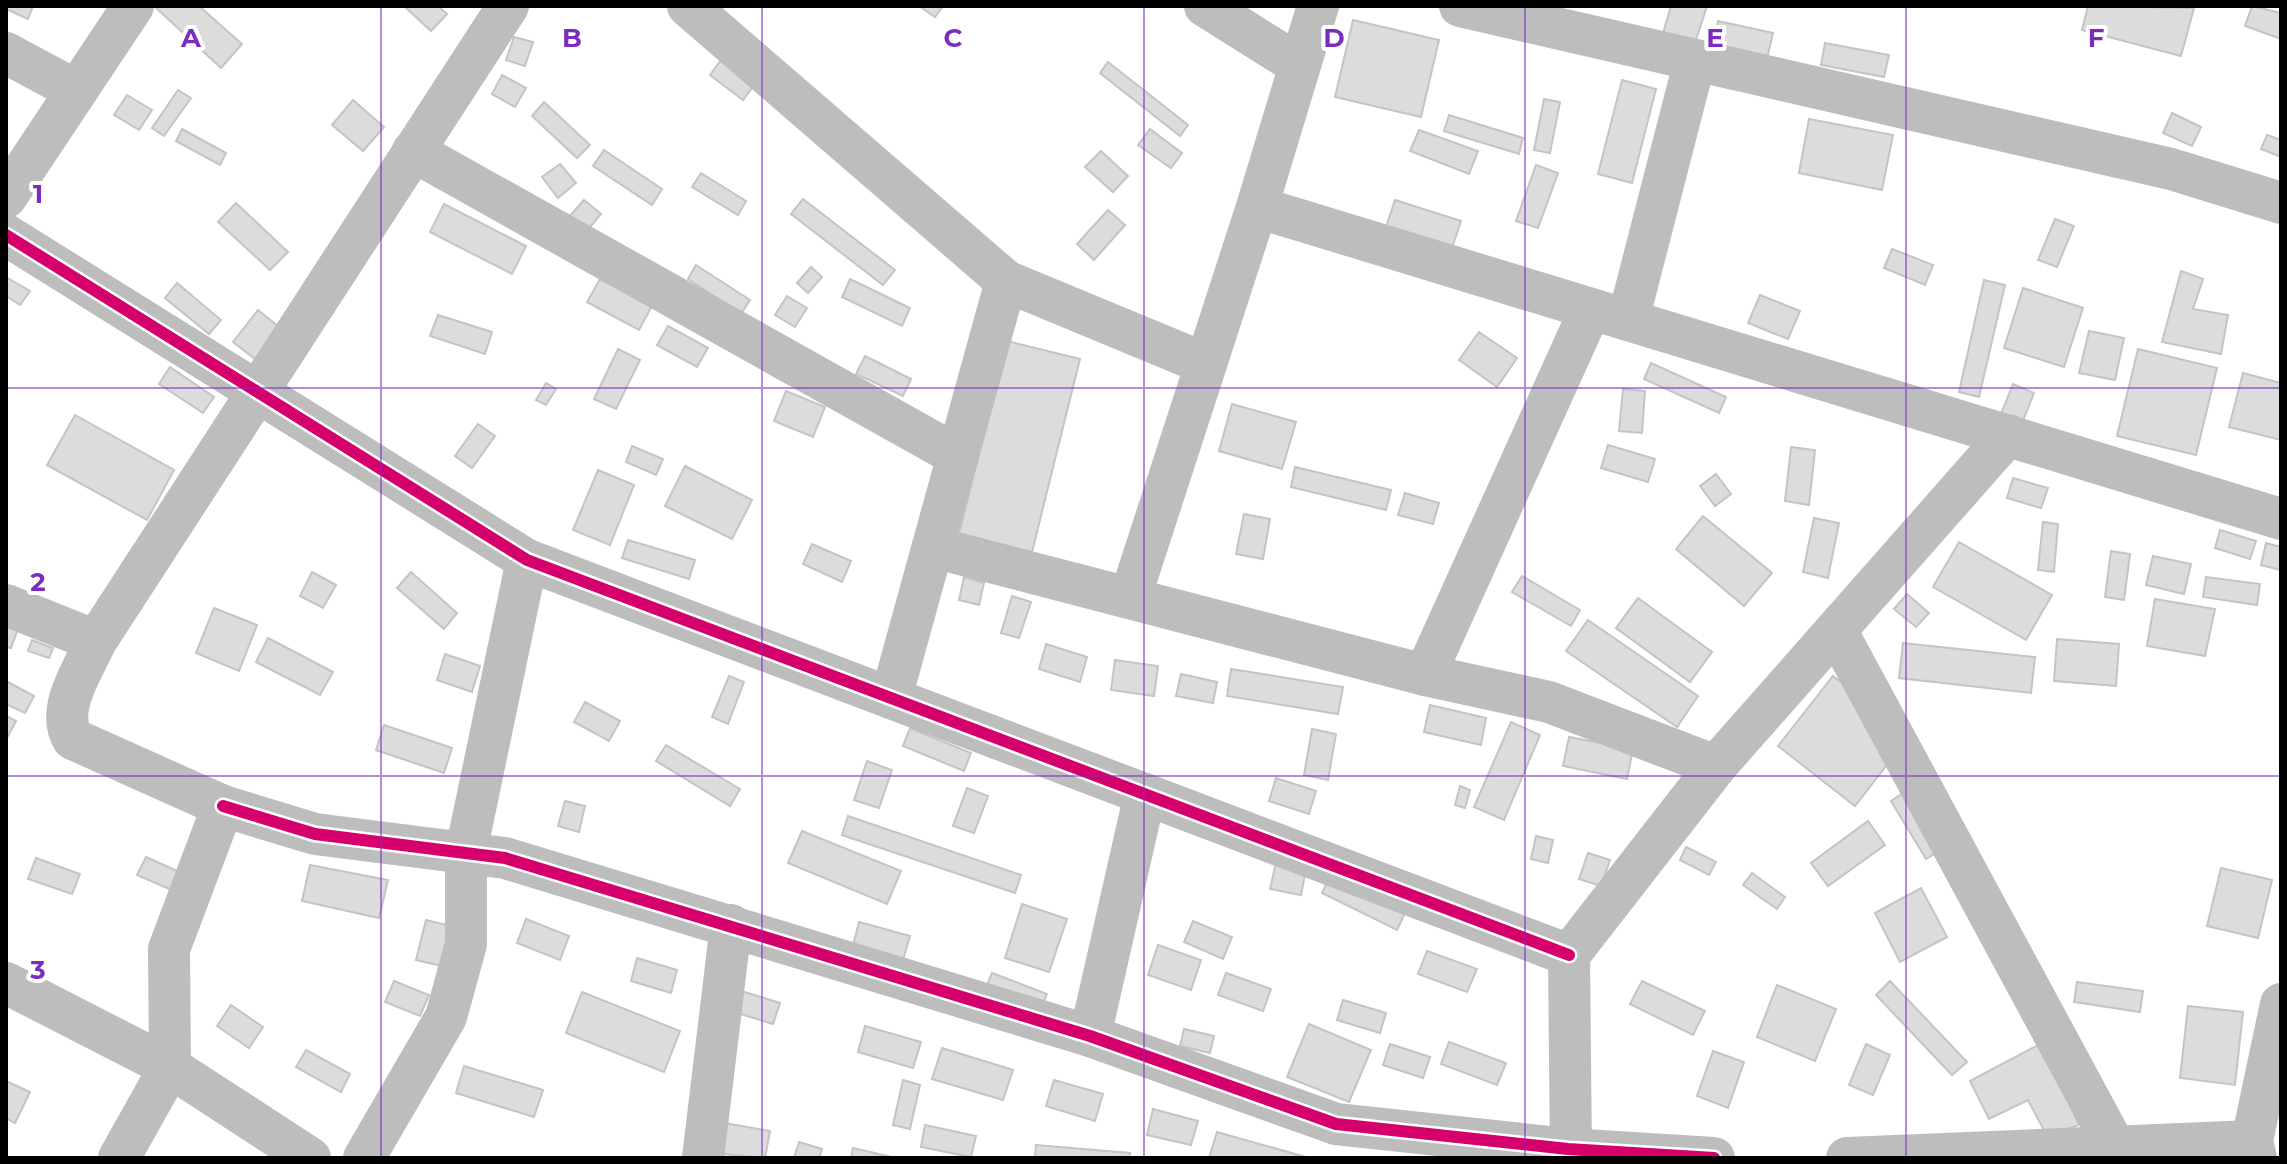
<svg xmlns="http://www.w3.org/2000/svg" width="2287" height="1164" viewBox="0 0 2287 1164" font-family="Montserrat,sans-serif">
<rect width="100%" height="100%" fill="#fff"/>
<g fill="#dcdcdc" stroke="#c4c4c4" stroke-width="2">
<path d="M6,6h27l-5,13 -22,-10z"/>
<path d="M154,6h45l43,38 -21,24z"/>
<path d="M404,6h34l9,8 -16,17z"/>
<path d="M919,6h24l-8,11z"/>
<path d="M1671,6h36l-12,37 -32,-10z"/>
<path d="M2088,6l106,2 -13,48 -99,-26z"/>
<path d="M2252,6l29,7v26l-36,-13z"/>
<path d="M1353,20l86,20 -18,77 -86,-20z"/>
<path d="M1718,21l55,12 -7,30 -55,-12z"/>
<path d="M514,37l19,5 -8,24 -19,-6z"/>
<path d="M1825,43l64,12 -5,22 -63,-12z"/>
<path d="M724,56l34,24 -15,20 -33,-25z"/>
<path d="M1108,62l80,63 -8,11 -80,-63z"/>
<path d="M502,75l24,13 -11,19 -23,-13z"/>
<path d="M1622,80l34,9 -24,94 -34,-9z"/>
<path d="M178,90l13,8 -27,38 -12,-8z"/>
<path d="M127,95l25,15 -13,20 -25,-15z"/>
<path d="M1544,99l16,3 -10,51 -16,-3z"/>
<path d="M353,100l31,27 -21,24 -31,-26z"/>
<path d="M544,102l46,43 -13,13 -45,-42z"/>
<path d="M2172,113l29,14 -9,19 -29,-13z"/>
<path d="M1449,115l74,23 -4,16 -75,-23z"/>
<path d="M1809,119l84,16 -11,55 -83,-17z"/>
<path d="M182,129l44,24 -6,12 -44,-24z"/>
<path d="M1150,129l32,24 -11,15 -33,-23z"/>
<path d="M1419,130l59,21 -9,23 -59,-23z"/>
<path d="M2267,135l14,5v17l-20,-8z"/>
<path d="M604,150l58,39 -10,16 -59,-39z"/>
<path d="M1101,151l27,25 -15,16 -28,-25z"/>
<path d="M560,164l16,19 -18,15 -16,-21z"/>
<path d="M1536,165l22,8 -20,55 -22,-7z"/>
<path d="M701,173l45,28 -8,14 -46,-28z"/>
<path d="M803,199l92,71 -12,15 -92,-71z"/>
<path d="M584,200l17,14 -15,18 -17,-15z"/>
<path d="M1395,200l66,21 -10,30 -66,-21z"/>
<path d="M236,203l52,49 -18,18 -52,-48z"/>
<path d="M444,204l82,42 -14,28 -82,-42z"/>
<path d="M1108,210l17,15 -31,35 -17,-16z"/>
<path d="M2055,219l19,7 -17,41 -19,-7z"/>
<path d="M1892,249l41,16 -8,20 -41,-17z"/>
<path d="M696,265l54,35 -9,14 -53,-35z"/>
<path d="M811,267l11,10 -14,16 -11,-10z"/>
<path d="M2181,271l22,8 -10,30 35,6 -7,39 -59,-12z"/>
<path d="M6,277l24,14 -10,14 -14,-9z"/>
<path d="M600,279l52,27 -13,24 -52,-28z"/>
<path d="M850,279l60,29 -8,18 -60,-29z"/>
<path d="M1984,280l21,5 -26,112 -20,-5z"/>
<path d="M177,283l44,37 -12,14 -44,-36z"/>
<path d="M2023,288l60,20 -19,59 -60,-19z"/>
<path d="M1760,295l40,16 -12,28 -40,-16z"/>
<path d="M787,296l20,12 -12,19 -20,-12z"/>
<path d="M258,310l21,17 -24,32 -22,-17z"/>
<path d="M438,315l54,17 -7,22 -55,-18z"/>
<path d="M668,326l40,22 -11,19 -40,-22z"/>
<path d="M2089,331l35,7 -9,42 -36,-7z"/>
<path d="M1479,332l38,26 -20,29 -38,-27z"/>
<path d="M1007,341l73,18 -48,193 -73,-18z"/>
<path d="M618,349l22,11 -24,49 -22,-10z"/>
<path d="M2138,349l79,19 -21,87 -79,-19z"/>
<path d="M865,356l46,23 -8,17 -47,-22z"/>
<path d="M1651,363l75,34 -7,16 -75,-34z"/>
<path d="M170,367l44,30 -11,16 -44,-29z"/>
<path d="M2243,373l38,10v57l-52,-13z"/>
<path d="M546,383l10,6 -10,16 -10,-5z"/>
<path d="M2013,384l21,9 -12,30 -21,-9z"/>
<path d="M1623,389l22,2 -3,42 -23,-2z"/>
<path d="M786,391l39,16 -12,30 -39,-16z"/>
<path d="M1232,404l64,18 -14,47 -63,-18z"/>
<path d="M75,415l99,55 -27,50 -100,-55z"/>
<path d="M478,424l17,12 -23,32 -17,-12z"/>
<path d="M1608,445l47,14 -7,23 -47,-14z"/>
<path d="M632,446l31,13 -7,16 -30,-13z"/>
<path d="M1791,447l24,3 -6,55 -24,-4z"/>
<path d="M685,466l67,34 -20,39 -67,-33z"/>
<path d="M1295,467l96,23 -5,20 -95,-23z"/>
<path d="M598,470l36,15 -24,60 -37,-15z"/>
<path d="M1716,474l15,20 -16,12 -15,-20z"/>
<path d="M2013,478l35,10 -7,20 -34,-10z"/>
<path d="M1405,493l34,10 -6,21 -35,-9z"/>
<path d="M1244,514l26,5 -7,40 -27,-5z"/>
<path d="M1703,516l69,57 -28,33 -68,-57z"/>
<path d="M1814,518l25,5 -11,55 -25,-6z"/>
<path d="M2043,522l15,2 -4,48 -16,-2z"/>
<path d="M2220,530l36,11 -6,18 -35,-11z"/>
<path d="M628,540l67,20 -6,19 -67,-21z"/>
<path d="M1959,542l93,53 -26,45 -93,-53z"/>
<path d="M2266,543l15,4 -1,23 -19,-5z"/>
<path d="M812,544l39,17 -9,21 -39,-18z"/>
<path d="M2111,551l19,3 -6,46 -19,-3z"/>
<path d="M2153,556l38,8 -7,30 -38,-9z"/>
<path d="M312,572l24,13 -13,23 -23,-12z"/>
<path d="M411,572l46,41 -13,16 -47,-41z"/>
<path d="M1522,576l58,34 -9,16 -59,-34z"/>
<path d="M964,577l20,6 -5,22 -20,-5z"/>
<path d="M2206,577l54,7 -3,21 -54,-8z"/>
<path d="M1907,594l22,19 -13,14 -22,-18z"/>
<path d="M1012,596l19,6 -12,36 -18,-5z"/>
<path d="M1638,598l74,54 -22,30 -74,-54z"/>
<path d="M2155,599l60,10 -10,47 -58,-10z"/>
<path d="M214,608l43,17 -18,46 -43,-18z"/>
<path d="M1588,620l110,76 -21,31 -111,-76z"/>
<path d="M6,625l12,4 -7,19 -5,-1z"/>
<path d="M268,638l65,34 -13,23 -64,-33z"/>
<path d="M2057,639l62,5 -3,42 -62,-5z"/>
<path d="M32,640l21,8 -4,10 -21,-7z"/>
<path d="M1903,643l132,14 -4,36 -132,-15z"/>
<path d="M1046,644l41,13 -7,25 -41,-13z"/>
<path d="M445,654l35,12 -8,26 -35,-12z"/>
<path d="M1115,660l43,6 -4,30 -43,-6z"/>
<path d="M1231,669l112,18 -5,27 -111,-18z"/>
<path d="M1181,674l36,8 -4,21 -37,-7z"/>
<path d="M729,676l15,6 -16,42 -16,-7z"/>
<path d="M1833,676l77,59 -55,71 -77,-60z"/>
<path d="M6,681l28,15 -9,17 -19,-9z"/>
<path d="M585,702l35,19 -11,20 -35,-19z"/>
<path d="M1430,705l56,13 -5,27 -57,-13z"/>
<path d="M6,716l10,5 -10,19z"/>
<path d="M1511,722l29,13 -36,85 -30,-13z"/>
<path d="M384,725l68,23 -8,25 -68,-23z"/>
<path d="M910,728l61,25 -7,18 -61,-25z"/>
<path d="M1312,729l24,5 -8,46 -24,-5z"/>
<path d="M1569,737l64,12 -6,30 -64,-13z"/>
<path d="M666,745l74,44 -10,17 -74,-45z"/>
<path d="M867,761l25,9 -13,38 -25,-8z"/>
<path d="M1276,778l40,13 -7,23 -40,-13z"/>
<path d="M1460,786l10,4 -5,18 -10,-3z"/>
<path d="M967,788l21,8 -14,37 -21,-7z"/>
<path d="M1906,791l35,59 -15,9 -35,-58z"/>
<path d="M565,801l20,5 -6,26 -21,-6z"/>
<path d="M848,816l173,59 -6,18 -173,-58z"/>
<path d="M1868,821l17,24 -57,41 -17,-23z"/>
<path d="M802,831l99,40 -14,33 -99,-41z"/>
<path d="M1536,836l17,4 -5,23 -17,-4z"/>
<path d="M1686,847l30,15 -7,13 -29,-15z"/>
<path d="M1588,853l22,7 -9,26 -22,-7z"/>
<path d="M146,857l38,17 -8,18 -39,-17z"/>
<path d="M36,858l44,16 -8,20 -44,-15z"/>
<path d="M1276,863l30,6 -5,26 -31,-6z"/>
<path d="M310,865l78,15 -9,38 -77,-17z"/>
<path d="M2221,868l51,12 -14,58 -51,-12z"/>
<path d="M1332,872l75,37 -10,21 -75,-37z"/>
<path d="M1752,873l33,24 -8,12 -34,-24z"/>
<path d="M1921,888l26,49 -47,25 -25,-49z"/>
<path d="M1022,904l45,15 -18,53 -44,-14z"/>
<path d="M526,919l43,17 -9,24 -43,-17z"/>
<path d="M426,920l29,7 -9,40 -30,-7z"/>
<path d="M1193,921l39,16 -9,22 -39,-17z"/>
<path d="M859,922l51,14 -8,27 -50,-13z"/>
<path d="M1158,945l43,15 -10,30 -43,-15z"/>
<path d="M1427,951l50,18 -10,23 -49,-18z"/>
<path d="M637,958l40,12 -6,23 -40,-12z"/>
<path d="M992,973l55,21 -7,17 -55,-21z"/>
<path d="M1226,973l45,16 -8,22 -45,-16z"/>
<path d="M394,981l35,14 -9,21 -35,-14z"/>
<path d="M1642,981l63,30 -12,24 -63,-31z"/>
<path d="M1890,981l77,81 -15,13 -76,-80z"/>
<path d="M2077,982l66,9 -3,21 -66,-10z"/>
<path d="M1777,985l59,24 -21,52 -58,-24z"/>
<path d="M735,989l45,14 -7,21 -45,-14z"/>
<path d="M582,992l98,39 -16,41 -98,-39z"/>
<path d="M1343,1000l43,13 -6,20 -43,-13z"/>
<path d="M231,1005l32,22 -14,21 -32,-22z"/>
<path d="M2188,1006l55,6 -8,73 -55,-7z"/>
<path d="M1309,1024l62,26 -22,52 -62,-25z"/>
<path d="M865,1026l56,16 -8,26 -55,-16z"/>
<path d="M1184,1029l30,7 -4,17 -30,-7z"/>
<path d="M1449,1042l57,21 -9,22 -56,-21z"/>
<path d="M2042,1043l37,82 -32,11 -19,-36 -39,19 -19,-38z"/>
<path d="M1390,1044l40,13 -7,21 -40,-13z"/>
<path d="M1866,1044l24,11 -17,40 -24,-10z"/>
<path d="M942,1048l71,22 -10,30 -71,-21z"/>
<path d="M306,1050l44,24 -9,18 -45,-25z"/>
<path d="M1713,1051l31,11 -16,46 -31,-12z"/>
<path d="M464,1066l79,24 -9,27 -78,-24z"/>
<path d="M903,1080l17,5 -10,44 -17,-4z"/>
<path d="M1054,1080l49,14 -8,27 -49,-15z"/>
<path d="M6,1081l24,11 -15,31 -9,-5z"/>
<path d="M1153,1109l45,12 -7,24 -44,-10z"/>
<path d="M719,1122l51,9 -5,27 -51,-5z"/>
<path d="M925,1125l51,11 -5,21 -50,-10z"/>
<path d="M1217,1132l89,25v1h-97z"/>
<path d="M799,1142l23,7 -3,9h-25z"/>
<path d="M1036,1145l94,8 -1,5h-94z"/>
<path d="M853,1148l43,10h-45z"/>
</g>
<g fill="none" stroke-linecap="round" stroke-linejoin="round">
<g stroke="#bdbdbd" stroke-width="42">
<path d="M688,6l318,275 200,83"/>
<path d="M1205,6l94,59"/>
<path d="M1460,6l711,163 110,34"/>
<path d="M6,53l69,37"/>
<path d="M413,151l545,305"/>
<path d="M6,197l127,-191"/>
<path d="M1257,207l1024,312"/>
<path d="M6,235l521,325 1042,395"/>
<path d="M1628,320l67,-260"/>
<path d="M933,547l492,128 124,27 167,64"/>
<path d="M1130,598l127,-391 61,-201"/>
<path d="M6,605l90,36"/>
<path d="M1836,630l279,517"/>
<path d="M1425,675l165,-365"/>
<path d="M891,698l115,-417"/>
<path d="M223,806l92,28 190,24 585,178 246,88 232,25 146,9"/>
<path d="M6,983l164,84 140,91"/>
<path d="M1090,1036l55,-242"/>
<path d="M119,1158l51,-91 -1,-118 54,-143 -150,-67c-18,-29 10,-69 23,-98l412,-635"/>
<path d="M364,1158l82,-141 20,-73v-92l61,-292"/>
<path d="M703,1158l28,-233"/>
<path d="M1571,1158l-2,-203 147,-189 292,-331"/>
<path d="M1847,1158l405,-17"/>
<path d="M2256,1158l-4,-17 29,-137"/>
</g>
<defs>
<g id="cycleway">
<path d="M6,235l521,325 1042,395"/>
<path d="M223,806l92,28 190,24 585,178 246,88 232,25 146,9"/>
</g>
</defs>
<use href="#cycleway" stroke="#fff" stroke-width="17"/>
<use href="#cycleway" stroke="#d6006c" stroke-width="12"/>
</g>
<path fill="none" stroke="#7b2cbf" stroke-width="2" stroke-opacity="0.55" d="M381,6v1152M762,6v1152M1144,6v1152M1525,6v1152M1906,6v1152M6,388h2275M6,776h2275"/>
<g font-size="26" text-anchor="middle" font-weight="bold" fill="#7b2cbf" stroke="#fff" stroke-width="8" stroke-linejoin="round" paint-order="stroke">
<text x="191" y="47">A</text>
<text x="572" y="47">B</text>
<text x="953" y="47">C</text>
<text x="1334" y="47">D</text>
<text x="1715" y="47">E</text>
<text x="2096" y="47">F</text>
<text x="38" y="203">1</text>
<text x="38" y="591">2</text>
<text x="38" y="979">3</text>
</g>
<rect width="2287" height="1164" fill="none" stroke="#000000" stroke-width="16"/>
</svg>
